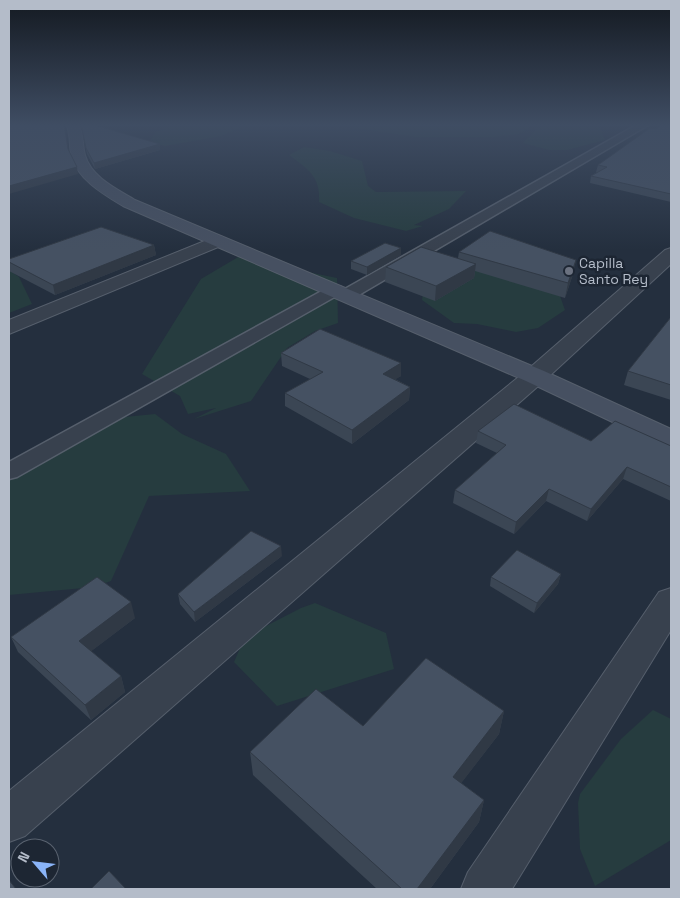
<svg xmlns="http://www.w3.org/2000/svg" width="680" height="898" viewBox="0 0 680 898" font-family="'Space Grotesk',sans-serif">
<rect width="100%" height="100%" fill="#242f3e"/>
<g fill="#263c3f">
<path d="M176,124h73l-28,12 -56,10 -16,-4 7,-10z"/>
<path d="M329,124h206l-16,10 -26,3h-77z"/>
<path d="M541,124l58,2 6,14 -38,10h-18l-26,-7z"/>
<path d="M304,147l26,4 32,10 6,25 8,6 90,-1 -17,18 -35,16 9,1 -17,5 -52,-13 -35,-16c2,-25 -11,-33 -30,-47z"/>
<path d="M245,253l53,17 39,8 1,45 -23,8 -28,17 -36,53 -57,18 22,-11 -28,6 -8,-18 -38,-22 59,-95z"/>
<path d="M485,269l75,27 5,14 -27,18 -22,4 -39,-8 -23,-1 -32,-23 3,-19 24,-7z"/>
<path d="M9,270l10,7 13,27 -23,9z"/>
<path d="M155,414l27,20 44,20 24,37 -101,5 -38,85 -17,6 -85,8v-135l43,-12 42,-28z"/>
<path d="M315,603l71,30 8,36 -117,37 -43,-44 11,-25 56,-29z"/>
<path d="M653,710l18,9v121l-76,46 -15,-37 -2,-46 2,-9 41,-55z"/>
</g>
<g fill="none" stroke-linecap="round" stroke-linejoin="round">
<defs>
<path id="service" d="M638,124h12l-298,175h-12l-2,-4 -321,182 -8,2v-17l320,-175h12l2,3z"/>
<g id="minor">
<path d="M217,236l6,1 3,4 -3,4 -214,89v-14z"/>
<path d="M671,248v16l-127,117 -519,455 -16,6v-51l517,-420 139,-121z"/>
<path d="M671,588v42l-159,259h-51l7,-17 191,-280z"/>
</g>
<path id="secondary" d="M66,124h12c6,10 4,20 7,31 6,22 32,34 50,45l409,171 127,58v18l-10,-2 -135,-64 -403,-175c-20,-12 -46,-27 -52,-51 -2,-11 0,-21 -5,-31z"/>
</defs>
<use href="#service" stroke="#565f6c" stroke-width="3"/>
<use href="#minor" stroke="#565f6c" stroke-width="2"/>
<use href="#secondary" stroke="#565f6c" stroke-width="2"/>
<use href="#service" fill="#38414e" fill-rule="evenodd"/>
<use href="#minor" fill="#38414e" fill-rule="evenodd"/>
<use href="#secondary" fill="#465061" fill-rule="evenodd"/>
</g>
<g fill="#3b4654">
<path d="M81,124l79,26 -65,19 -8,-15z"/>
<path d="M671,124v78l-81,-19 1,-7 6,-4h-1l2,-7z"/>
<path d="M154,245l2,10 -101,40 -46,-24v-12z"/>
<path d="M459,252l114,22 -8,24 -90,-27 -1,7 -39,23 -50,-19 1,-15 72,-9z"/>
<path d="M401,255l-34,20 -16,-6v-8z"/>
<path d="M671,317v83l-47,-15 4,-14z"/>
<path d="M281,353l120,23 -6,3 15,8 -1,13 -57,44 -67,-38v-13l25,-14 -28,-13z"/>
<path d="M478,431l113,10 80,5v55l-48,-22 -36,42 -41,-20 -32,33 -61,-31 2,-13 42,-37 -21,-10z"/>
<path d="M282,556l-87,66 -15,-18 -2,-10z"/>
<path d="M561,574l-3,10 -24,29 -44,-27 1,-9z"/>
<path d="M135,618l-44,33 30,25 4,16 -34,28 -73,-68 -7,-15z"/>
<path d="M504,711l-5,23 -38,49 23,17 -5,22 -49,67h-53l-124,-114 -3,-23z"/>
</g>
<g fill="#303945">
<path d="M160,144v6l-65,19 -1,-6z"/>
<path d="M77,167l1,7 -69,20v-8z"/>
<path d="M154,245l2,10 -101,40 -2,-10z"/>
<path d="M401,248v7l-34,20v-8z"/>
<path d="M576,260l-3,14 -8,24 3,-15z"/>
<path d="M476,264l-2,14 -39,23 1,-15z"/>
<path d="M401,363v13l-18,11v-13z"/>
<path d="M410,387l-1,13 -57,44v-14z"/>
<path d="M627,467l-4,12 -36,42 4,-12z"/>
<path d="M549,489l-3,12 -32,33 2,-12z"/>
<path d="M281,546l1,10 -87,66 -1,-10z"/>
<path d="M561,574l-3,10 -24,29 3,-10z"/>
<path d="M131,602l4,16 -50,38 -6,-15z"/>
<path d="M121,676l4,16 -34,28 -6,-15z"/>
<path d="M504,711l-5,23 -50,65 4,-22z"/>
<path d="M484,800l-5,22 -49,67h-13z"/>
</g>
<g fill="#455162" stroke="#303945">
<path d="M9,124h55l4,25 9,18 -68,19z"/>
<path d="M81,124h10l69,20 -66,19 -8,-15z"/>
<path d="M663,124h8v70l-80,-18 16,-9 -9,-2 52,-37 6,1z"/>
<path d="M101,227l53,18 -101,40 -44,-23v-3z"/>
<path d="M490,231l86,29 -8,23 -109,-31z"/>
<path d="M385,243l16,5 -34,19 -16,-6z"/>
<path d="M421,247l55,17 -40,22 -50,-19z"/>
<path d="M671,317v68l-43,-14z"/>
<path d="M320,329l81,34 -18,11 27,13 -58,43 -67,-37 38,-21 -42,-19z"/>
<path d="M514,404l77,37 24,-20 56,25v41l-44,-20 -36,42 -42,-20 -33,33 -61,-32 51,-45 -28,-14z"/>
<path d="M251,531l30,15 -87,66 -16,-18z"/>
<path d="M517,550l44,24 -24,29 -46,-26z"/>
<path d="M97,577l34,25 -52,39 42,35 -36,29 -74,-68z"/>
<path d="M426,658l78,53 -51,66 31,23 -67,89h-15l-152,-137 66,-63 47,37z"/>
<path d="M109,871l17,18h-35z"/>
<path d="M9,880l7,9h-7z"/>
</g>
<linearGradient id="sky" x2="0" y2="1"><stop stop-color="#141a22"/><stop offset="0.5" stop-color="#3f4d63"/><stop offset="1" stop-color="#3f4d63" stop-opacity="0"/></linearGradient>
<rect width="680" height="250" fill="url(#sky)"/>
<circle fill="#6b7280" stroke="#1d2633" stroke-width="2" cx="569" cy="271" r="5"/>
<g text-anchor="middle" dominant-baseline="central" stroke-width="5" stroke-linejoin="round" paint-order="stroke">
<g font-size="14" fill="#b4bcc9" stroke="#1d2633" text-anchor="start">
<text x="579" y="263">Capilla<tspan x="579" dy="16">Santo Rey</tspan></text>
</g>
</g>
<rect width="680" height="898" fill="none" stroke="#b4bcc9" stroke-width="20"/>
<g transform="translate(35 863) rotate(298)"><circle r="24" fill="#1d2633" stroke="#59626f"/>
<path d="M0-4L9 19L0 12L-9 19Z" fill="#8ab4f8"/>
<text y="-8" font-size="14" font-weight="bold" text-anchor="middle" fill="#b4bcc9">N</text>
</g>
</svg>
